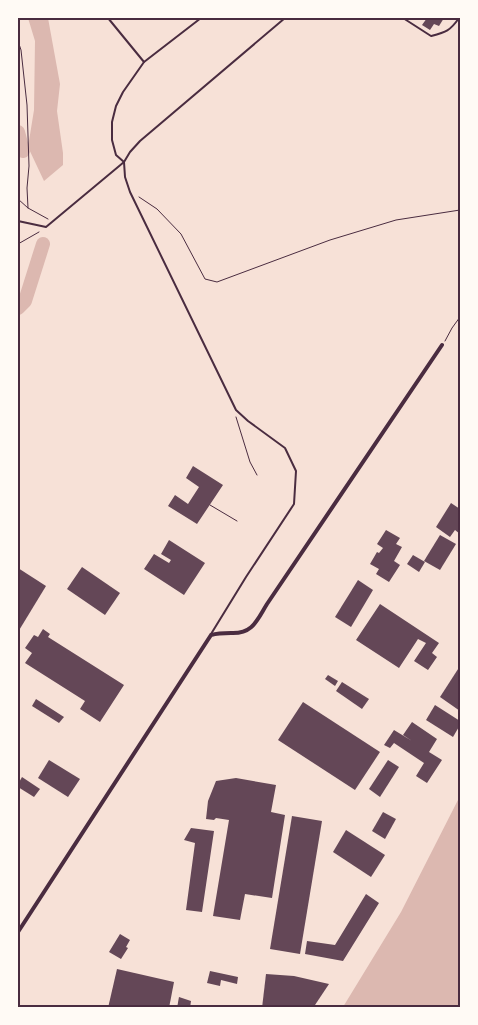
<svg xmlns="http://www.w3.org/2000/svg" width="478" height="1025" viewBox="0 0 478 1025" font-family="'Golos Text',sans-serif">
<rect width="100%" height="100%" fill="#f7e1d7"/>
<g fill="#dcb8b0">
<path d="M28,18h20l12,66 -3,27 6,42v12l-19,16 -16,-34 6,-37 1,-69z"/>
<path d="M460,796v211h-117l58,-95z"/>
</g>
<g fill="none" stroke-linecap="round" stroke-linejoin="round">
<g stroke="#dcb8b0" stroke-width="14">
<path d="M18,132l5,19"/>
<path d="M18,308l7,-7 18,-57"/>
</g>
</g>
<g fill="#644757">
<path d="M427,18h17l-5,8 -5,-2 -4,6 -8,-5z"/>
<path d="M193,466l30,19 -26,39 -29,-18 7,-11 13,9 11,-17 -13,-9z"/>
<path d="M451,503l9,6v25l-5,-4 -5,7 -14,-10z"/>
<path d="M386,530l14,8 -4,6 6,3 -8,14 6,4 -11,17 -13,-8 3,-5 -9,-5 7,-12 2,1 4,-5 -6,-4z"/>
<path d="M440,535l16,9 -16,26 -16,-9z"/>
<path d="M169,540l36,23 -21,32 -40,-26 10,-15 15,9 2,-3 -10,-6z"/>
<path d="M413,555l12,7 -6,10 -12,-8z"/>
<path d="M82,567l38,26 -15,22 -38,-26z"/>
<path d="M18,568l28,18 -28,46z"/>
<path d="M358,580l15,10 -22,37 -16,-10z"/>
<path d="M380,604l59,39 -7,10 5,4 -9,13 -14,-9 12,-18 -8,-4 -19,29 -43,-28z"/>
<path d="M43,629l7,5 -2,3 76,48 -24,37 -20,-13 5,-8 -60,-38 7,-10 -7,-5 9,-13 4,2z"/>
<path d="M460,666v45l-20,-14z"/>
<path d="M328,675l10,6 -3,5 -10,-7z"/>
<path d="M342,682l27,17 -7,10 -26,-18z"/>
<path d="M36,699l28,18 -5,6 -27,-17z"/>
<path d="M303,702l77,50 -25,38 -77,-50z"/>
<path d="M435,705l25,16v4l-7,12 -27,-17z"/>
<path d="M412,722l25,17 -8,13 13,8 -15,23 -11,-7 8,-13 -30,-20 -4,5 -6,-3 10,-15 18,11 -9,-6z"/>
<path d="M49,760l31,19 -12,18 -30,-19z"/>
<path d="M388,760l11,7 -19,30 -11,-8z"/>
<path d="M22,777l18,12 -6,8 -16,-10v-3z"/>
<path d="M236,778l40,7 -5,27 14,3 -13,83 -27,-4 -5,26 -27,-4 16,-96 -13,-2 -2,2 -8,-1 2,-18 8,-20z"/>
<path d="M383,812l13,7 -11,20 -13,-8z"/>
<path d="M292,816l30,5 -22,133 -30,-5z"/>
<path d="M191,828l23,3 -12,81 -16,-2 9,-67 -11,-3z"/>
<path d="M346,830l39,25 -14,22 -38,-25z"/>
<path d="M366,894l13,9 -36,58 -38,-7 2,-13 28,4z"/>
<path d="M120,934l10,6 -4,7 2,1 -7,11 -12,-7z"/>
<path d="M117,969l57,13 -5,26h-61z"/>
<path d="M210,971l28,6 -1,7 -16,-4 -1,6 -13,-3z"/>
<path d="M266,974l28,2 35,8 -16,24h-51z"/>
<path d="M179,997l12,4 -1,7h-13z"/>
</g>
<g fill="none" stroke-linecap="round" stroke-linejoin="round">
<g stroke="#4a2c40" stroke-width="1">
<path d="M18,41l3,9 6,55 2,61 -2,22 1,20"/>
<path d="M139,197l18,12 24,25 24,45 12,3 113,-42 66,-20 64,-10"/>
<path d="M18,199l10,9 20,11"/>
<path d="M18,244l21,-12"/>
<path d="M445,341l7,-13 8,-11"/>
<path d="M236,417l14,45 7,13"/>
<path d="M210,505l27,16"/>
</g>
<g stroke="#4a2c40" stroke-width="2">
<path d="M108,18l36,44"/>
<path d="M403,18l28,18c15,-4 19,-5 28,-18"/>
<path d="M124,162l1,15 5,15 106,218 12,11 37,27 11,23 -2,33 -48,73 -35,57"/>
<path d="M124,162l-8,-7 -4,-15v-18l4,-16 7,-14 21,-30 57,-44"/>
<path d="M18,221l28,6 78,-65 6,-10 10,-11 145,-123"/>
</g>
<path stroke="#4a2c40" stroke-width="4" d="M18,932l193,-297c7,-2 13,-2 20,-2 22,1 26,-13 36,-29l175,-259"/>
</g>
<rect width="478" height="1025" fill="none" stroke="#fffaf5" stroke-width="38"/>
<rect x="19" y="19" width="440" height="987" fill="none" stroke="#4a2c40" stroke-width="2"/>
</svg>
